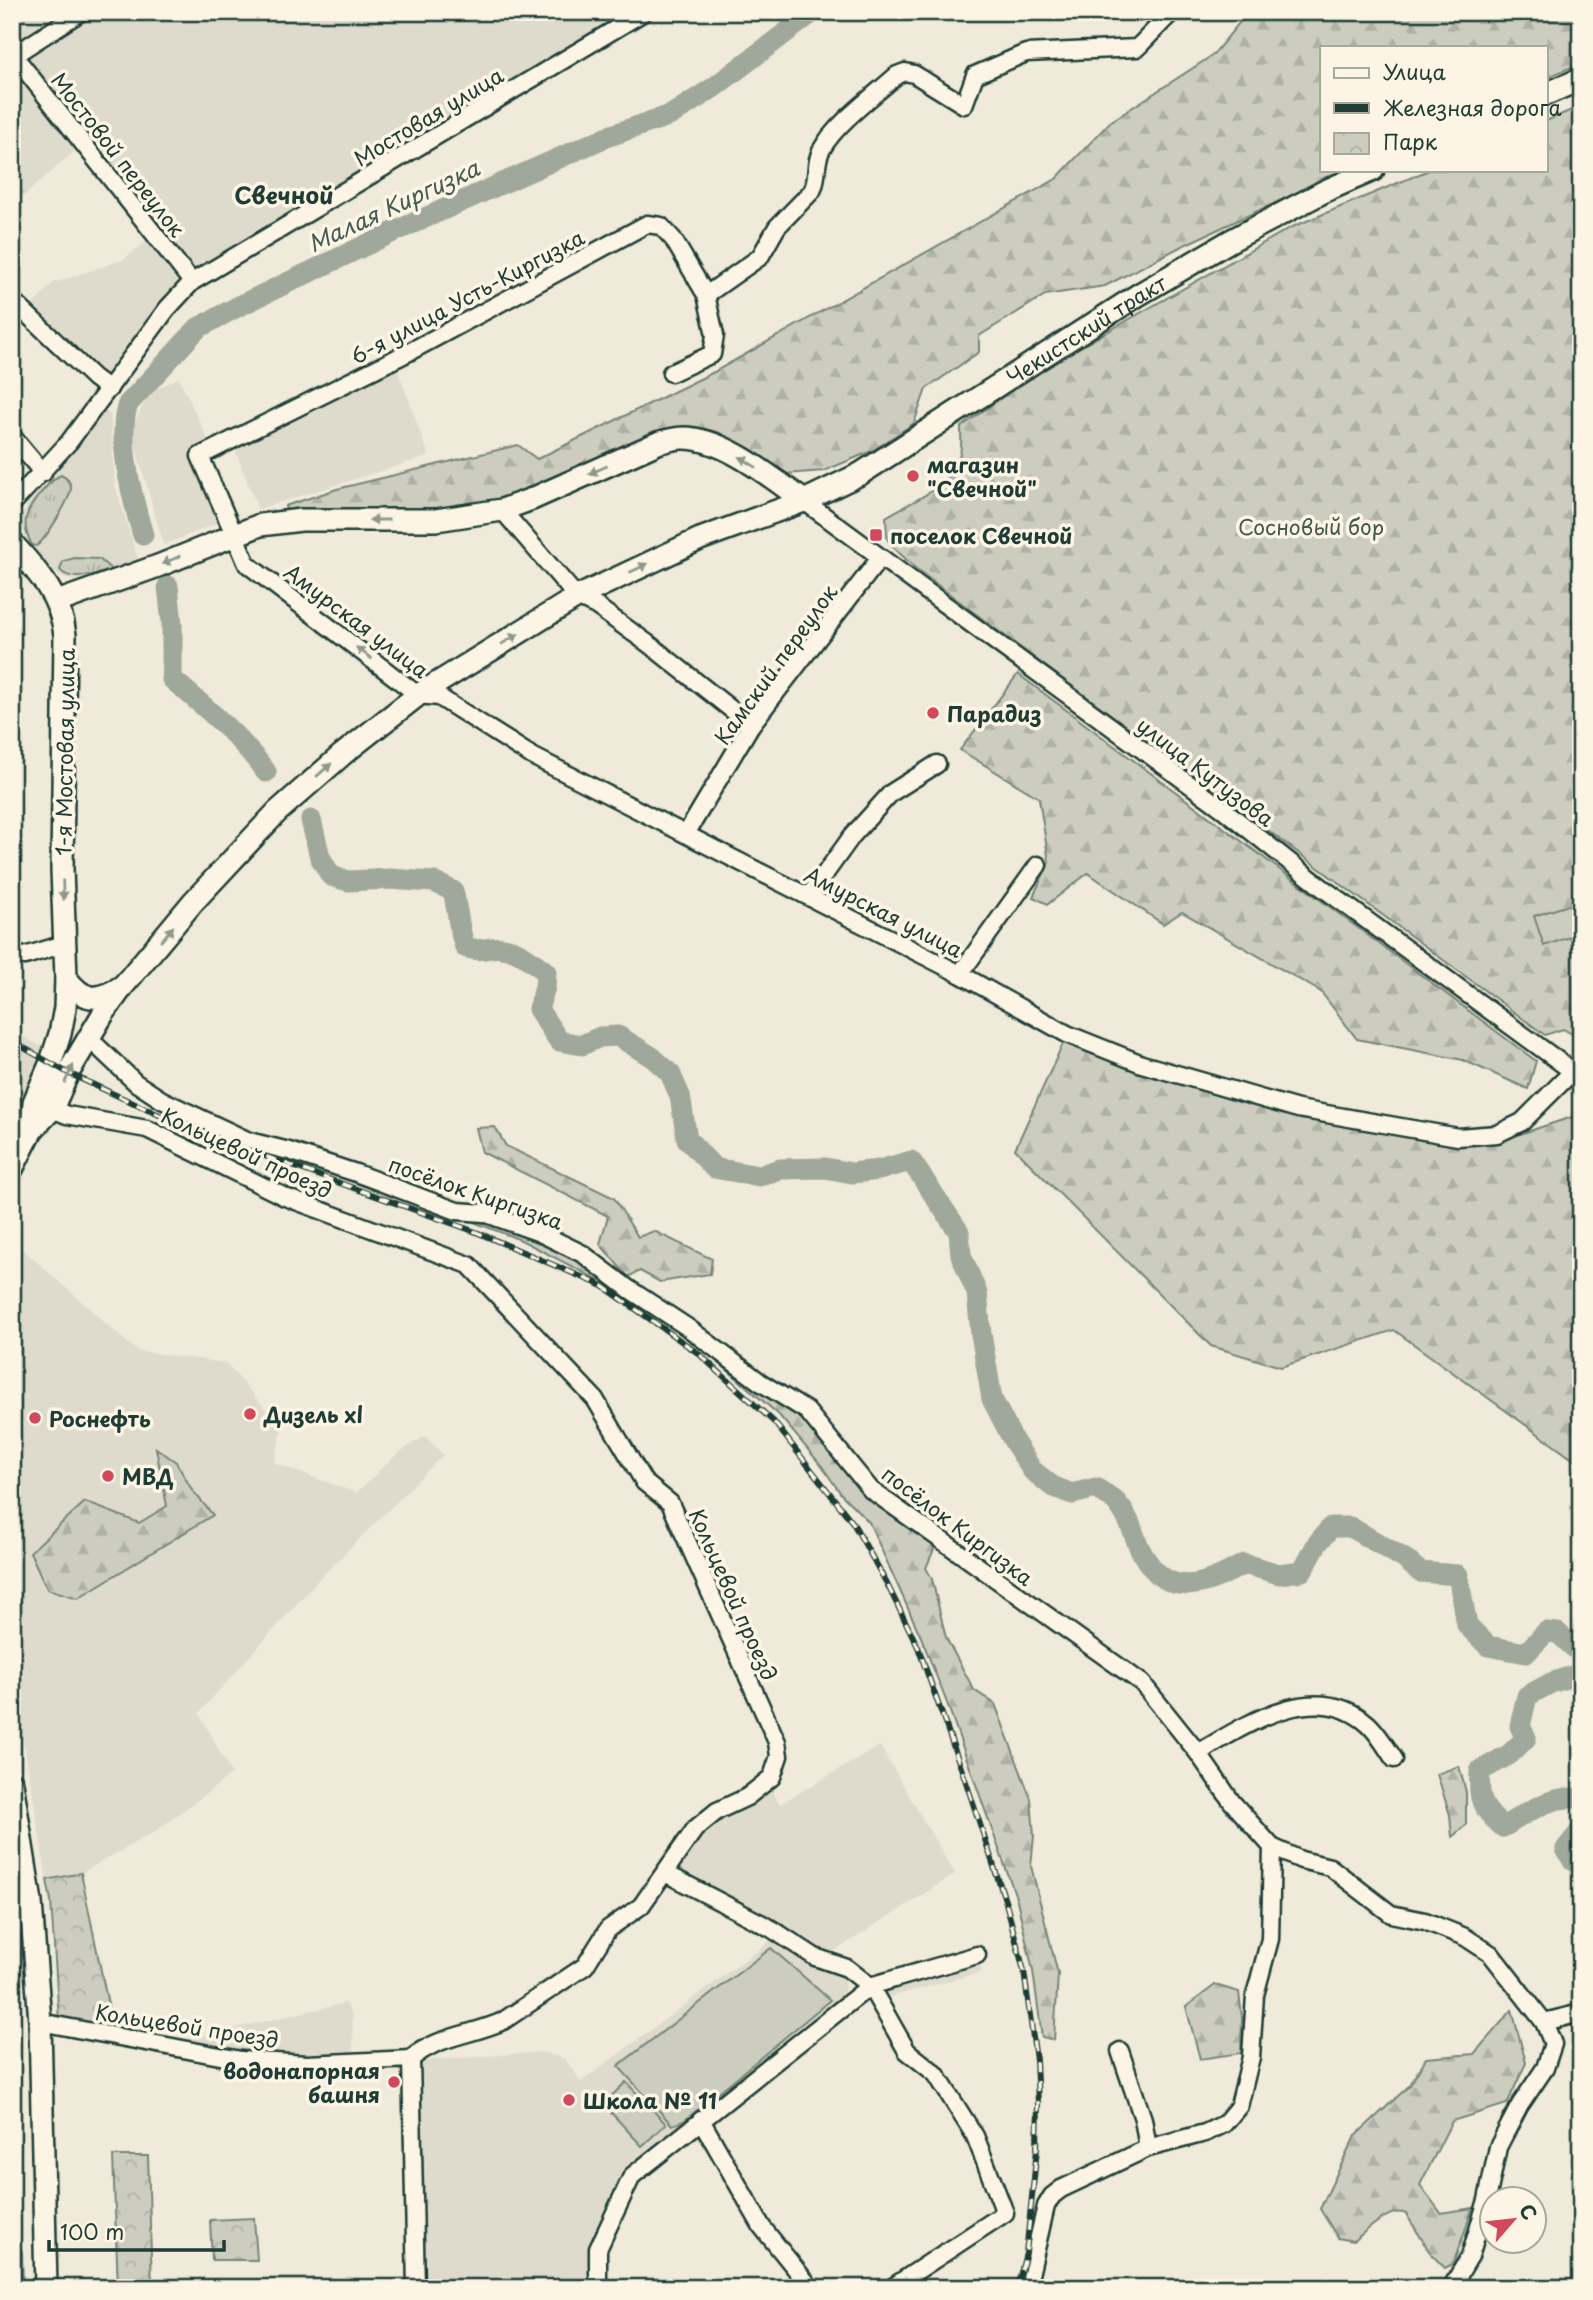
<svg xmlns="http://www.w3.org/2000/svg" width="1593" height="2300" viewBox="0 0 1593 2300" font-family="'Playpen Sans',sans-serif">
<defs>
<pattern id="grass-tufts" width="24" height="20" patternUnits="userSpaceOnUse" patternTransform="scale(1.75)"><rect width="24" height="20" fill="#cccdbf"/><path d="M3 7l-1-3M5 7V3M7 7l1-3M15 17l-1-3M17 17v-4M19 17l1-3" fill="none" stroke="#afb1a5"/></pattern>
<pattern id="forest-firs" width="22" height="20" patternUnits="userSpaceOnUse" patternTransform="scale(1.75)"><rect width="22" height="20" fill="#cccdbf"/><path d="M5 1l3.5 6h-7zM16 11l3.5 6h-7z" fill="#afb1a5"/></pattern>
<pattern id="park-crowns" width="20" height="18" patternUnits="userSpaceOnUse" patternTransform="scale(1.75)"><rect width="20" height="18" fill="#cccdbf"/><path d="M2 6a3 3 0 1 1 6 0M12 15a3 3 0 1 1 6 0" fill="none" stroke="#afb1a5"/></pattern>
</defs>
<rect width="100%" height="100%" fill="#efeada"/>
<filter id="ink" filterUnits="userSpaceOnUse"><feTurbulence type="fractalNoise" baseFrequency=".0143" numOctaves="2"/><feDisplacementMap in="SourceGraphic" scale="14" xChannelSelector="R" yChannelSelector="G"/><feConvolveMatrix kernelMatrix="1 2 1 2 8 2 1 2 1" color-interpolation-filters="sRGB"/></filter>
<g filter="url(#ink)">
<g fill="#dedbcc">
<path d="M12,12h621l-439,262 -182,-231z"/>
<path d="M12,62l67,85 -55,49 -12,-13z"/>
<path d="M150,239l35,43 -78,98 -78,-71 24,-26 70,-23z"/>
<path d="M397,368l32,88 -171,53 -24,-62z"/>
<path d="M179,378l31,66 -16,10 23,69 -53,22 -33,-113 18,-40z"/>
<path d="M104,410l6,5 5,70 25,81 -46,13 -21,2 -19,-8 -24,-26 -7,-18 -1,-11 6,-15 52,-62z"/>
<path d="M12,1031l36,19 -20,46 -16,10z"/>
<path d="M12,1240l125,111 89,12 56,65 -8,35 82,30 42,-40 27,-17 18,19 -124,124 -120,134 33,61 -76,57 -75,42 -34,7 -35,-208z"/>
<path d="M880,1746l75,128 -128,82 -156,-85 27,-40 71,-45 11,18z"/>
<path d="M777,1936l68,36 -1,30 -216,170 -35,115 -171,1 -5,-227 125,-9 23,7 16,23z"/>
<path d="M976,1951l6,21 -97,26 -5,-20z"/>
<path d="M346,2003l6,13 2,39 -45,3 -68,-4 -63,-13z"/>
</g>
<g fill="url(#grass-tufts)" stroke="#76857a" stroke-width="2">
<path d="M61,475c6,3 9,6 10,13 0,10 -26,53 -35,58l-4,-1c-12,-20 -6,-35 8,-51 7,-8 12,-15 21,-19z"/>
<path d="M75,558l24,1 13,11c-16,3 -41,14 -52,0l3,-9z"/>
</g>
<g fill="url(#forest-firs)" stroke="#76857a" stroke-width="2">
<path d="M1248,12h333v51l-35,15v-31h-224v123h24l-164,76 -77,40 -60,9 -66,41v16l-53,37 -12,34 -40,27 -50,21 -39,3 -67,-42 -31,-3 -158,66 -93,19 -149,2 -2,-10 52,-17 181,-44 19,14 177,-87 342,-193 54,-57 103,-67z"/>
<path d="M1581,106v933l-18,-10 -18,6 -512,-378 -118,-89 -25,-24 -3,-6 -1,-21c26,-17 66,-28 74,-63 2,-8 1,-19 1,-27l79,-57 250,-142 139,-58h117v-49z"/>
<path d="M1018,674l518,387 -8,28 -65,-29 -106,-21 -36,-47 -139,-80 -19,12 -75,-51 -40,31 -15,-7 16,-35 -10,-64 -79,-48z"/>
<path d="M1065,1039l74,30 320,74 55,-7 67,-22v351l-187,-135 -113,37 -70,-21 -196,-197z"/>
<path d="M495,1127l11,19 108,52 24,39 16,-6 58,28 -2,15 -50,8 -20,-11 -12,6 -28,-33 8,-28 -126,-64 -6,-24z"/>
<path d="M471,1215l68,21 67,41 -6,4 -79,-41 -53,-20z"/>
<path d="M725,1360l81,56 31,36 100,90 -11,26 6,11 14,59 28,52 21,14 36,95 3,37 -3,30 27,108 -4,66 -12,-3 -9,-66 -16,-71 -70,-197 -26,-66 -52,-115 -27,-27 -21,-30 -42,-50 -55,-48z"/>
<path d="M156,1448l20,14 16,28 21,25 -135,83 -31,-9 -17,-37 55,-50 54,21 28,-17z"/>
<path d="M1459,1766l7,26v33l-14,12 -2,-22 -13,-41z"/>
<path d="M1215,1985l24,7 3,26 -1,35 -41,6 -14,-52z"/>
<path d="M1512,2010l14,53 -19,41 -55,17 -32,64 21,28 32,-5 -20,56 -8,4 -13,-13 -26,-41c-16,-8 -40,18 -53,27l-15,-3 -18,-29 35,-73 55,-51 16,-27 48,-4z"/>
<path d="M19,2250l3,1 1,37h-11v-34z"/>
</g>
<g fill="url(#park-crowns)" stroke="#76857a" stroke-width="2">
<path d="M81,1873l32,156 -54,-9 -8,-119 -4,-21z"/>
<path d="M113,2156h35l4,132h-34z"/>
<path d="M254,2218l3,42h-45l-2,-40z"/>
</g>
<g fill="#cccdbf" stroke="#76857a" stroke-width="2">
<path d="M1581,901v32l-37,13 -10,-30z"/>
<path d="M771,1948l59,52 -146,121 -12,4 -54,-59z"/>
<path d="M626,2082l40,42 -24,22 -39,-42z"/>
</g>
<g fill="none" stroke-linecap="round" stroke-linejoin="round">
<g stroke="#9fa89a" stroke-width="21">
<path d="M143,535c-10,-34 -27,-98 -15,-131l70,-76 41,-22 150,-72 217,-97 65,-22 42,-27 100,-76"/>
<path d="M168,586l4,38v55c34,29 68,57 94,93"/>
<path d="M311,820l9,37 11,19 17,5 41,-2 45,3 19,9c5,19 5,37 12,56 20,7 23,-2 38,1 16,2 30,14 43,24l-1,15 -7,22 21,32 23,4 18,-8 18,-1 34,21 18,16 10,23 7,43 27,29 45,8 21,-7 45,-1 27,5 27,-3 32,-9 48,71 2,23 16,38 4,41 11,65 21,41 19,30 20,16 20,8 24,-6c7,5 17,10 22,16 14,17 15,32 24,49 27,49 64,32 102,11l35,10 23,-3 15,-27 14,-17h19l55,32 15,13 38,3 9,50 21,21 38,7 20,-21 12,1 23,21"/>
<path d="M1581,1673l-30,10 -24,13 -7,30 6,12 -16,16 -30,17c-2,28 1,37 23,56 24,-14 50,-34 78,-28"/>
<path d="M1581,1830l-15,19 6,10 9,4"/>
</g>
<defs>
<g id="minor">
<path d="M12,53l180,229"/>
<path d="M14,55l67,-43"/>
<path d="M706,295l54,-38 17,-30 35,-36c7,-13 2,-29 10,-42 13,-25 53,-54 75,-74l8,-3 9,2 50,31 11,-30 51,-22 111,-5 35,-36"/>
<path d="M12,300l82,78 15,11"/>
<path d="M671,373l41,-19 3,-19 -9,-40 -33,-56 -12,-13 -14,-2 -238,128 -209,104 47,108 171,131 21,2 93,59 428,218 107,60 75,30 156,45 160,28 39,-3 25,-12 50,-50"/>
<path d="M12,436l31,37"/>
<path d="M804,501l419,308 97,77 259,190"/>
<path d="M12,504l57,-62 98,-133 25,-27 452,-270"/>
<path d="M502,510l75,87 19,9 54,39 101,80"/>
<path d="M686,834l65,-109 129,-167"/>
<path d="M809,896l43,-60 39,-43 46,-29"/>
<path d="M12,955l13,1 39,-12"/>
<path d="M960,974l78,-109"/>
<path d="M87,1039l11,8 38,36 26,17 87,41 40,10 67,22 101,38 27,2 56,20 43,21 46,35 58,38 73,55 47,29 64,79 271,193 56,70 34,49 40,45 29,13 29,7 61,47 34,7 40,16 26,17 53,68 9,22 -8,24 -25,37 -22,42 -11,53 -17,56 -19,32"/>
<path d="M52,1109l15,6 80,14 138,68 184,68 126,134 49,83 26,21 107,239 2,14 -7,21 -25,20 -30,14 -22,18 -54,77 -33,23 -23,37 -82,55c-30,14 -67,15 -92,38"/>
<path d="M1198,1753c49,-29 117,-75 170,-29 10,9 18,23 26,35"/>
<path d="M665,1873l107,56 43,28 32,11 23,18 37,65 29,23 39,62 30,77 -114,75"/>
<path d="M12,1903l19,-1"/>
<path d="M40,2022l201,38 66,4 104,-5 5,229"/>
<path d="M1544,2022l37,-9"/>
<path d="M1120,2051l23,68 5,29"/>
<path d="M701,2120l61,107 49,61"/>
<path d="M598,2288v-39l34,-73 238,-190 107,-31"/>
<path d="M1027,2288l19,-82 6,-10 9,-7 87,-41 57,-15 19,-9 15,-18 12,-49 4,-62 15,-56 2,-92"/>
</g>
<g id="major">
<path d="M1546,94l35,-15"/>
<path d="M12,543c25,28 49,53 53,92l-3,234 4,109 -1,30 -5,26 -9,28 -17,40 -2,28"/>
<path d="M57,602l101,-36 102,-41 41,-5h135l66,-10 30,-11 128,-57c7,-1 15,-4 22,-4 41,-1 90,40 122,63"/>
<path d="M66,978c18,24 31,24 55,9"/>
<path id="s1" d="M12,1169l20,-39 20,-21 16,-36 35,-59 20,-28 70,-84 84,-90 66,-58 75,-59 159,-98 123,-58 104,-38 56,-27 278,-179 92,-54 95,-50 48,-21"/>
<path d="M12,1783l19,119 9,120 6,266"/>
</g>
</defs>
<use href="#minor" stroke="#1f3d34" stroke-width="21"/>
<use href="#major" stroke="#1f3d34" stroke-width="26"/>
<use href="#minor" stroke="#fcf5e5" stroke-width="16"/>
<use href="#major" stroke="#fcf5e5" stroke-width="21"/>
<defs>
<path id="rail" d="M12,1041l56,32 124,57 284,102 127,54 95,67 76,69 79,101 34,61 31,63 47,132 41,124 18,68 12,89 2,44 -1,45 -11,104 -9,35"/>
</defs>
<use href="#rail" stroke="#1f3d34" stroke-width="6"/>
<use href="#rail" stroke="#fcf5e5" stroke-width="3.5" stroke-dasharray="10" stroke-linecap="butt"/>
</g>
<defs><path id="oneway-solid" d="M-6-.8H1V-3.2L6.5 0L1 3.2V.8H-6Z" transform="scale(1.75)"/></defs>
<g fill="#8e998c">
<use href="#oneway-solid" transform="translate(748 462) rotate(-148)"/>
<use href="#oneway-solid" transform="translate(598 470) rotate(156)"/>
<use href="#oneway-solid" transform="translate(379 520) rotate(180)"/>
<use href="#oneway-solid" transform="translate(171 560) rotate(157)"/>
<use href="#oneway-solid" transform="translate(639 568) rotate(-26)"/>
<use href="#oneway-solid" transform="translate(510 639) rotate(-31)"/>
<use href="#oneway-solid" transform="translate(364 653) rotate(-143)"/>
<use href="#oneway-solid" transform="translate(324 770) rotate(-41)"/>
<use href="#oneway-solid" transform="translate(63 890) rotate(88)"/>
<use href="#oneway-solid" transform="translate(167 934) rotate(-50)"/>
<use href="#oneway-solid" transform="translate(69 1074) rotate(-64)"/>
</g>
</g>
<g fill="#d1495b" stroke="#fcf5e5" stroke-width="2.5">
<circle cx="913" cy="476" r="7"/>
<rect x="869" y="528" width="14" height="14" rx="3.5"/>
<circle cx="933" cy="713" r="7"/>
<circle cx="250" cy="1414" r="7"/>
<circle cx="35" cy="1418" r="7"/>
<circle cx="108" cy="1476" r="7"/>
<circle cx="394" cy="2082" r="7"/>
<circle cx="569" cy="2100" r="7"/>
</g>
<g text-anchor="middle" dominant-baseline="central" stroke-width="7" stroke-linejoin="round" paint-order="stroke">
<g font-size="21" fill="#1f3d34" stroke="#fcf5e5">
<text transform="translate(428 116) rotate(-31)">Мостовая улица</text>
<text transform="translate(119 154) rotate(52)">Мостовой переулок</text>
<text transform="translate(467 296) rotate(-28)">6-я улица Усть-Киргизка</text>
<text stroke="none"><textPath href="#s1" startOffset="1395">Чекистский тракт</textPath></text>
<text transform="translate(357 620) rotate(37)">Амурская улица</text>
<text transform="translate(775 664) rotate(-54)">Камский переулок</text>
<text transform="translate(64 752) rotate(-89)">1-я Мостовая улица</text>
<text transform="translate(1206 771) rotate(37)">улица Кутузова</text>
<text transform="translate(884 911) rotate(27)">Амурская улица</text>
<text transform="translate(247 1152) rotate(25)">Кольцевой проезд</text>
<text transform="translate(476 1192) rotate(19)">посёлок Киргизка</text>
<text transform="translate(958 1525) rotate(37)">посёлок Киргизка</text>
<text transform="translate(734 1594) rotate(66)">Кольцевой проезд</text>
<text transform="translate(187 2025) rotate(9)">Кольцевой проезд</text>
</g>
<g font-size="21" font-weight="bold" fill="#1f3d34" stroke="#fcf5e5" text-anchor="start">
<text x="927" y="464">магазин<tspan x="927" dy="24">"Свечной"</tspan></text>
<text x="890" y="535">поселок Свечной</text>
<text x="947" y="713">Парадиз</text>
<text x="264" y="1414">Дизель xl</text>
<text x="49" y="1418">Роснефть</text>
<text x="122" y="1476">МВД</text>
<text x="380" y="2070" text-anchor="end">водонапорная<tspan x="380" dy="24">башня</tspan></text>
<text x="583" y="2100">Школа № 11</text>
</g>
<g font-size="21" fill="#425a50" stroke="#fcf5e5">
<text x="1311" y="526">Сосновый бор</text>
</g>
<g font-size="23" font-weight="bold" fill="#1f3d34" stroke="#fcf5e5">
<text x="284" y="194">Свечной</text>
</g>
<g font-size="23" font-style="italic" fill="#455d53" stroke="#fcf5e5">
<text transform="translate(393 205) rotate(-25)">Малая Киргизка</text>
</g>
</g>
<rect width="1593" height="2300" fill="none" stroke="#fcf5e5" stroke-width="42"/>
<rect x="21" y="21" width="1551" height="2258" fill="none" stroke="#1f3d34" stroke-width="2.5" filter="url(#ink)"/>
<rect x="1320" y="46" width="228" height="126" fill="#fcf5e5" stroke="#a4ab9e" stroke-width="2"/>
<rect x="1334" y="68" width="35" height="10" fill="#fcf5e5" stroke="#a4ab9e" stroke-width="2"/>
<text x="1383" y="80" font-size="21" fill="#1f3d34">Улица</text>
<rect x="1334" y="103" width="35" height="10" fill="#1f3d34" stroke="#a4ab9e" stroke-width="2"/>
<text x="1383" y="116" font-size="21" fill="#1f3d34">Железная дорога</text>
<rect x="1334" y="133" width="35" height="21" fill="url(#park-crowns)" stroke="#a4ab9e" stroke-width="2"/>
<text x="1383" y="150" font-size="21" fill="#1f3d34">Парк</text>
<g transform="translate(1513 2220) rotate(62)"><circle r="33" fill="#fcf5e5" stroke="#a4ab9e" stroke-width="2"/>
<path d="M0-5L12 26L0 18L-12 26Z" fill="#d1495b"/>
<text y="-10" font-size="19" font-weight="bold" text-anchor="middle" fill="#1f3d34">С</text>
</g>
<path d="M49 2240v10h175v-10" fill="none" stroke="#1f3d34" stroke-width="3.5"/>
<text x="60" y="2240" font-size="21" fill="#1f3d34" stroke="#fcf5e5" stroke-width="5" paint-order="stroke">100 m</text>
</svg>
